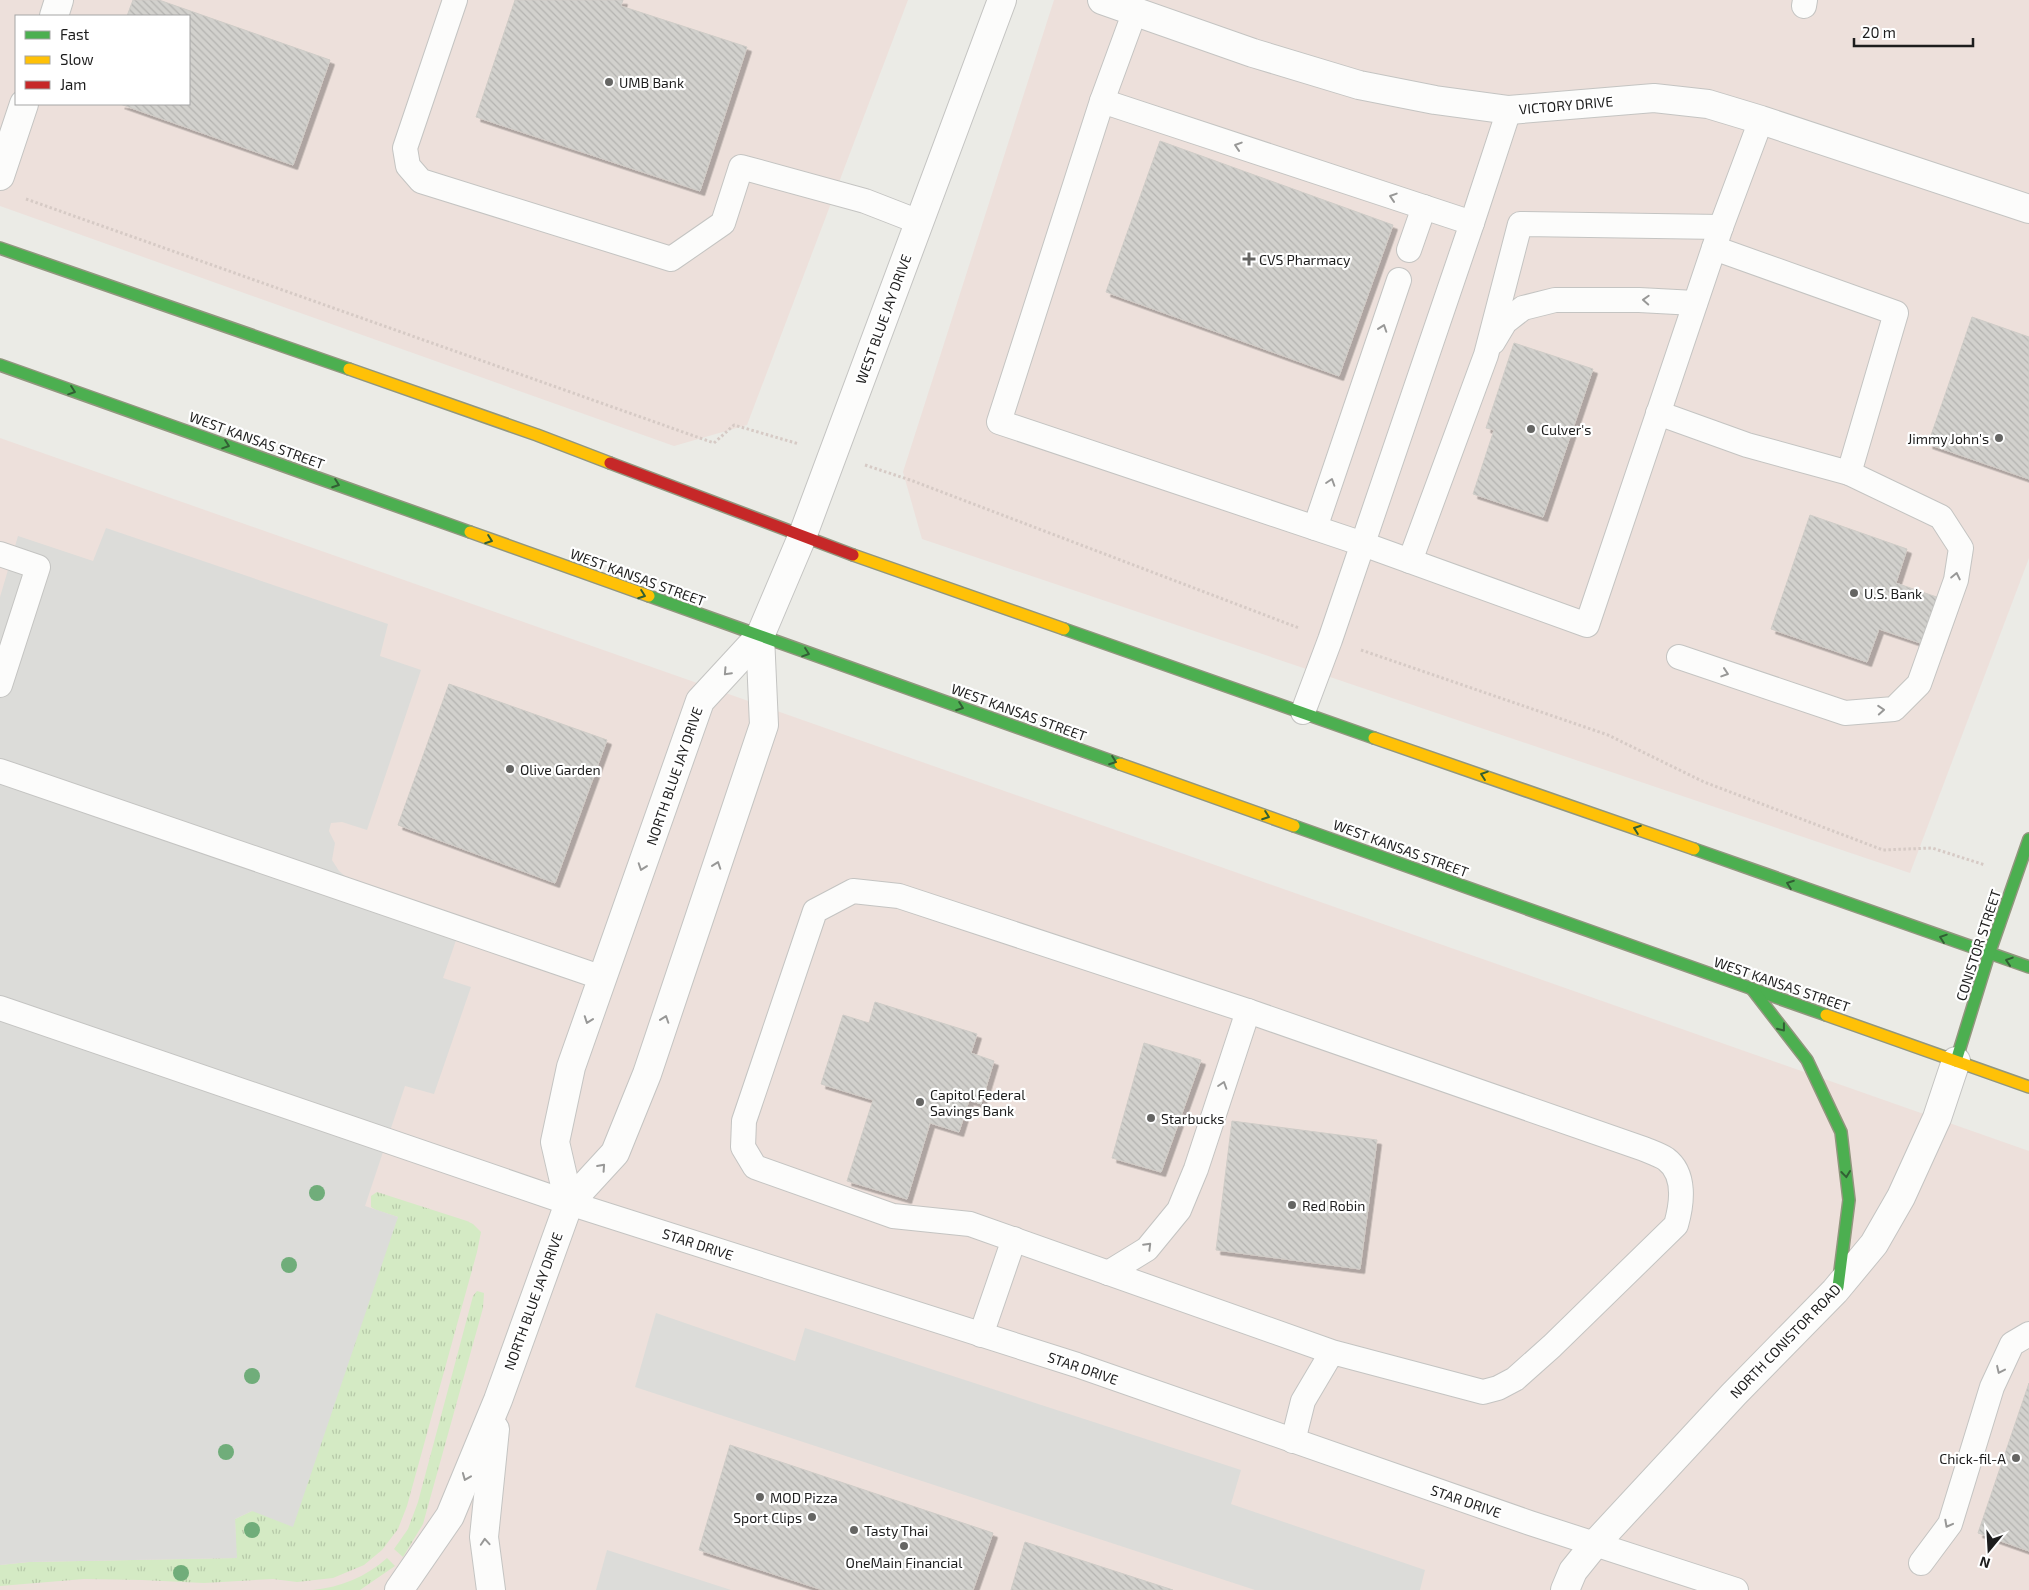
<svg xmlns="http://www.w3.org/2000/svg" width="2029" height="1590" viewBox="0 0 2029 1590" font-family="'Exo 2',sans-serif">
<defs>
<pattern id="grass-tufts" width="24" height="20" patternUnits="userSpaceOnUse" patternTransform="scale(1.25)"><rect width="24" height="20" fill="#d4eac4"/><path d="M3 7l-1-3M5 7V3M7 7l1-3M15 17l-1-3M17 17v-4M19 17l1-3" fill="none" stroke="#b6c8a8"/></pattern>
<pattern id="building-back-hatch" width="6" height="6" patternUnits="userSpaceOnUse" patternTransform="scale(1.25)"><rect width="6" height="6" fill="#d2d1cd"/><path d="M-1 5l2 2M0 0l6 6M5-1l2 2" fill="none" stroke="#b4b3b0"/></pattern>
<filter id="shadow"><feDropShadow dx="4.5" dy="4.5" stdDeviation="0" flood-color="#0004"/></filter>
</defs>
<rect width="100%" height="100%" fill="#ebebe6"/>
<g fill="#ede0db" fill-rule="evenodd">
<path d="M0,0h908l-161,425 -73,21 -674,-240zM16,16h173v88h-173z"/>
<path d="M1054,0h975v558l-119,315 -988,-334 -19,-67z"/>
<path d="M0,438l2029,713v439h-2029z"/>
</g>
<g fill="url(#grass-tufts)">
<path d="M377,1192l90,29 6,3 8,8 -4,20 -70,254 -9,23 -16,21 -18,15 -31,13 -36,4 -24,-3 -69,4 -62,-3 -58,-1 -84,7v-21l29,-3 207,-4 -1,-39 17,-8 146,-294 -22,-7 -5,-3v-11z"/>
<path d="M477,1291l7,2 -1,15 -60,216 -20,33 -9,-8 14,-20 10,-27 55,-206z"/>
<path d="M387,1558l8,8 -35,24h-47c28,-3 53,-13 74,-32z"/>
</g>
<g fill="#dcdcd9">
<path d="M106,528l282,96 -8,32 41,14 -54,160 -25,-8 -11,1 -2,8 6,12 -3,17 7,11 12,10 113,36 -21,61 28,9 -37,107 -29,-8 -40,120 33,11 -105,310 -41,-16 -17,8 2,39 -208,4 -29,3v-968l18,-61 75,25z"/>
<path d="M656,1313l139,48 10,-33 436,142 -10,34 194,66 -5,20h-165l-620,-203z"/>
<path d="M607,1550l124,40h-135z"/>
</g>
<g fill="url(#building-back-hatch)" stroke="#cfccc7" filter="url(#shadow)">
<path d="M133,0h26l171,60 -37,105 -173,-61h69v-88h-62z"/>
<path d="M515,0h108l-2,6 126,41 -47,144 -224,-74z"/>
<path d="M1160,141l233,84 -54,151 -233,-84z"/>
<path d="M1972,317l57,20v142l-101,-35z"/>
<path d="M1514,343l79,26 -50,148 -70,-23 21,-64 -8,-2z"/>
<path d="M1810,515l97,34 -11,34 58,20 -16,46 -59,-20 -12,33 -96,-33z"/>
<path d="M449,684l158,56 -52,143 -157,-58z"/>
<path d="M875,1002l102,32 -6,19 23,8 -13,43 -12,-4 -10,32 -29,-9 -23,76 -60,-18 26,-81 -52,-16 22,-69 26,8z"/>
<path d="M1144,1043l57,17 -40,112 -49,-14z"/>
<path d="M1232,1121l145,19 -17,129 -144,-19z"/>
<path d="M2029,1383v168l-51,-18z"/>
<path d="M730,1445l263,88 -20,57h-150l-124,-40z"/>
<path d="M1025,1542l148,48h-162z"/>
</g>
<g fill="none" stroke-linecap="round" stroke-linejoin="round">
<defs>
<g id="lane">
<path d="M455,0l-50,148 3,18 13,15 250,78 52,-36 18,-56 124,34 54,21"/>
<path d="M1804,6l1,-6"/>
<path d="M1135,11l-33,90 -103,321 364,122 224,81 134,-398 40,-107"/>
<path d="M1102,101l370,122"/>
<path d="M1409,250l15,-43"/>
<path d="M1493,342l12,-20 18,-14 32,-8h84l56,3"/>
<path d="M1658,413l89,32 102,28 47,-160 -182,-65"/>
<path d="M1315,528l84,-248"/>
<path d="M0,554l38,13 -38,118"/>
<path d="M1410,561l76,-206 34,-131 201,3"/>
<path d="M1679,657l166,56 49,-4 25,-25 37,-104 5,-32 -20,-31 -92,-44"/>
<path d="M1303,712l27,-72 142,-417 37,-113"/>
<path d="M0,771l603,207"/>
<path d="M0,1008l569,195 508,162 453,158 206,67"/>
<path d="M1108,1273l39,-24 32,-39 17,-41 52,-158"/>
<path d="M981,1335l33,-96"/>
<path d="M1293,1441l10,-40 29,-49 151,40 15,-4 17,-9 37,-33 124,-121c6,-21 10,-51 -10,-66 -6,-4 -15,-7 -22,-10l-396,-138 -349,-115 -46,-5 -38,20 -71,210 -1,26 12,20 138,49 77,8 362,128"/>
<path d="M1921,1563l29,-39 42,-137 20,-43 17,-10"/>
</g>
<g id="street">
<path d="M1102,0l151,53 106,32 76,15 74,10 145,-12 54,6 53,16 268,89"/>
<path d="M54,16l5,-16"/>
<path d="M0,176l24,-72"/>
<path d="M569,1203l-14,-61 16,-75 129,-366 60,-65 42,-99 200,-537"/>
<path d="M399,1590l51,-74 48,-116 71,-197 46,-50 32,-79 117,-349 -4,-89"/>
<path d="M491,1590l-7,-53 11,-108"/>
<path d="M1565,1590l8,-19 21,-26 140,-151 101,-103 39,-47 27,-47 36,-79 19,-57"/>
</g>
<g id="fast">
<path d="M0,248l349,121"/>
<path d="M0,365l470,167"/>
<path d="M649,596l471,168"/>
<path d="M1064,629l310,109"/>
<path d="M1294,826l532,189"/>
<path d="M1694,849l335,118"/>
<path d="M1752,989l55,71 34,72 8,68 -11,87"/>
<path d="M1956,1061l33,-107 40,-115"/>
</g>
<g id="slow">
<path d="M349,369l188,66 73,28"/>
<path d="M470,532l179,64"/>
<path d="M853,555l211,74"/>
<path d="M1374,738l320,111"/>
<path d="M1120,764l174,62"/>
<path d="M1826,1015l203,72"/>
</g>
<path id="jam" d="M610,463l243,92"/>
</defs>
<use href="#lane" stroke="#c4c4c2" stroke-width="26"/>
<use href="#street" stroke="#c4c4c2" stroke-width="30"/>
<use href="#fast" stroke="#91967e" stroke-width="14"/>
<use href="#slow" stroke="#91967e" stroke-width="14"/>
<use href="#jam" stroke="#91967e" stroke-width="14"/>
<g stroke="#d6cac5" stroke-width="3" stroke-dasharray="2.5 2.5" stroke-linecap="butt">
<path d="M26,199l688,244 20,-18 65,19"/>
<path d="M865,465l48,16 386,147"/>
<path d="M1361,650l247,85 96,47 179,68 49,-2 53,17"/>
</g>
<use href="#lane" stroke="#fcfcfb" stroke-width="24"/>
<use href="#street" stroke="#fcfcfb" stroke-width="28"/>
<use href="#fast" stroke="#4caf50" stroke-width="11"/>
<use href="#slow" stroke="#ffc107" stroke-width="11"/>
<use href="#jam" stroke="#c62828" stroke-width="11"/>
</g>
<g fill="#70ad7a">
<circle cx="317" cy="1193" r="8"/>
<circle cx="289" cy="1265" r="8"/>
<circle cx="252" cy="1376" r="8"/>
<circle cx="226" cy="1452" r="8"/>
<circle cx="252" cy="1530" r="8"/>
<circle cx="181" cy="1573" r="8"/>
</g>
<defs><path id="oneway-chevron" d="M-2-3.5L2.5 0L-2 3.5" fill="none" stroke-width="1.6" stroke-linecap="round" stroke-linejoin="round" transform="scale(1.25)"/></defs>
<g stroke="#989897">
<use href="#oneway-chevron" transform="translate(1238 146) rotate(-162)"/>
<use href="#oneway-chevron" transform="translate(1393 197) rotate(-162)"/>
<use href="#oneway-chevron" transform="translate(1646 300) rotate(-177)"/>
<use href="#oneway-chevron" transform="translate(1383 328) rotate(-71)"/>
<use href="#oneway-chevron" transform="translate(1331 482) rotate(-72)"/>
<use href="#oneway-chevron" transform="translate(1956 576) rotate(-78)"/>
<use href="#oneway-chevron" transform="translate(727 672) rotate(133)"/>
<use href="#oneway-chevron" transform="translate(1725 673) rotate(18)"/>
<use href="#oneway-chevron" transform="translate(1881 710) rotate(-4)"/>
<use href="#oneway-chevron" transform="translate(717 865) rotate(-71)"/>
<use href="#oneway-chevron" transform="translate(642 867) rotate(109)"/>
<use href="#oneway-chevron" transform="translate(665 1019) rotate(-71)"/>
<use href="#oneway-chevron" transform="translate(588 1020) rotate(110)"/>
<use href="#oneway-chevron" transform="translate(1223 1085) rotate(-72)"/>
<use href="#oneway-chevron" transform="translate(602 1167) rotate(-48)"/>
<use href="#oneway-chevron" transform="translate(1148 1246) rotate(-45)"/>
<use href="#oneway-chevron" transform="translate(2000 1370) rotate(115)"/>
<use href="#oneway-chevron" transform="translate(466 1477) rotate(112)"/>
<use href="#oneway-chevron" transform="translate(1948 1524) rotate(118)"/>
<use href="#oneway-chevron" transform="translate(485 1542) rotate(-94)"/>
</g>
<g stroke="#325f34">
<use href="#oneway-chevron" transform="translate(72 391) rotate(19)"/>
<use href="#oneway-chevron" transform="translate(226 445) rotate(19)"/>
<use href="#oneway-chevron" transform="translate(336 484) rotate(20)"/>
<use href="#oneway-chevron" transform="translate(489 540) rotate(20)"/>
<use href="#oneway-chevron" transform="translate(642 595) rotate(20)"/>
<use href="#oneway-chevron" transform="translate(806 653) rotate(19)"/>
<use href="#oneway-chevron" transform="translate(960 707) rotate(20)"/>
<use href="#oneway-chevron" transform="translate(1113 761) rotate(20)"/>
<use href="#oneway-chevron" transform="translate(1484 775) rotate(-161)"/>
<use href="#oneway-chevron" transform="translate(1266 816) rotate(20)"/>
<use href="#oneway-chevron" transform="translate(1637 829) rotate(-160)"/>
<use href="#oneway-chevron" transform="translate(1790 884) rotate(-160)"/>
<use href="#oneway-chevron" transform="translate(1943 938) rotate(-161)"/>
<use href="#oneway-chevron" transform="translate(2009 961) rotate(-162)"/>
<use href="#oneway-chevron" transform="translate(1782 1028) rotate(52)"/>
<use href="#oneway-chevron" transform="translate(1846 1174) rotate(83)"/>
</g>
<g fill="#656563" stroke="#fff" stroke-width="2">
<circle cx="609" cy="82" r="5"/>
<path d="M1246.5 251.5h5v5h5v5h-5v5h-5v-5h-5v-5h5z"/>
<circle cx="1531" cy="429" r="5"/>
<circle cx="1999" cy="438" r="5"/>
<circle cx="1854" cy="593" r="5"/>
<circle cx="510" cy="769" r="5"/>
<circle cx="920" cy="1102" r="5"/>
<circle cx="1151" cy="1118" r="5"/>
<circle cx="1292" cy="1205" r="5"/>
<circle cx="2016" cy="1458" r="5"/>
<circle cx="760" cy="1497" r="5"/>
<circle cx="812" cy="1517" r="5"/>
<circle cx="854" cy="1530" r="5"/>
<circle cx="904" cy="1546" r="5"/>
</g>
<g text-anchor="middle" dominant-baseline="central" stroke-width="4.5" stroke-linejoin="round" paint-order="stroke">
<g font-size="14" fill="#1d1d1d" stroke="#fff" text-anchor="start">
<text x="619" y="82">UMB Bank</text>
<text x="1259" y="259">CVS Pharmacy</text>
<text x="1541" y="429">Culver's</text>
<text x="1989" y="438" text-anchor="end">Jimmy John's</text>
<text x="1864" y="593">U.S. Bank</text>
<text x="520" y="769">Olive Garden</text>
<text x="930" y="1094">Capitol Federal<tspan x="930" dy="16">Savings Bank</tspan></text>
<text x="1161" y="1118">Starbucks</text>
<text x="1302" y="1205">Red Robin</text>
<text x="2006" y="1458" text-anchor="end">Chick-fil-A</text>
<text x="770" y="1497">MOD Pizza</text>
<text x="802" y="1517" text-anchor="end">Sport Clips</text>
<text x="864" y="1530">Tasty Thai</text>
<text x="904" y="1562" text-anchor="middle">OneMain Financial</text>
</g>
<g font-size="14" fill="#1d1d1d" stroke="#fff">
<text transform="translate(1566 105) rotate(-5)">VICTORY DRIVE</text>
<text transform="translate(883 319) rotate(-70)">WEST BLUE JAY DRIVE</text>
<text transform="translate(257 440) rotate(20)">WEST KANSAS STREET</text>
<text transform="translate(638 577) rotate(20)">WEST KANSAS STREET</text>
<text transform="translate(1019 712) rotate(20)">WEST KANSAS STREET</text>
<text transform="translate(674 776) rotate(-71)">NORTH BLUE JAY DRIVE</text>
<text transform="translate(1401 848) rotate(20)">WEST KANSAS STREET</text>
<text transform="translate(1978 945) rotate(-72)">CONISTOR STREET</text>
<text transform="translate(1782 984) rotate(19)">WEST KANSAS STREET</text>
<text transform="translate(698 1244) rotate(18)">STAR DRIVE</text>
<text transform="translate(533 1301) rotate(-70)">NORTH BLUE JAY DRIVE</text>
<text transform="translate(1785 1341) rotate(-46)">NORTH CONISTOR ROAD</text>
<text transform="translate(1083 1368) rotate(19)">STAR DRIVE</text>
<text transform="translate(1466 1501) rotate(19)">STAR DRIVE</text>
</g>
</g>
<rect x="15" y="15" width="175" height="90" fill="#ffffff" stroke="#a5a5a5"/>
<rect x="25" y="31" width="25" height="8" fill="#4caf50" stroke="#a5a5a5"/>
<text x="60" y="40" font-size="15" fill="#1d1d1d">Fast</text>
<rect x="25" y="56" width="25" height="8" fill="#ffc107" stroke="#a5a5a5"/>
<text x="60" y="65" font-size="15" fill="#1d1d1d">Slow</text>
<rect x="25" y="81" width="25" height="8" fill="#c62828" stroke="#a5a5a5"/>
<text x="60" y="90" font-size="15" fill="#1d1d1d">Jam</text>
<g transform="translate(1989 1550) rotate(198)" stroke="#ffffff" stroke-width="4" paint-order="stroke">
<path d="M0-4L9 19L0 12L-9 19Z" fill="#1d1d1d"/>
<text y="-8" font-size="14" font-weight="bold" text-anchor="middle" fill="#1d1d1d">N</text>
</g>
<path d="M1854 38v8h119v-8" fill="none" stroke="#1d1d1d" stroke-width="2.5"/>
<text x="1862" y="38" font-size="15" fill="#1d1d1d" stroke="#ffffff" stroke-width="4" paint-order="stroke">20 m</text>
</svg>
